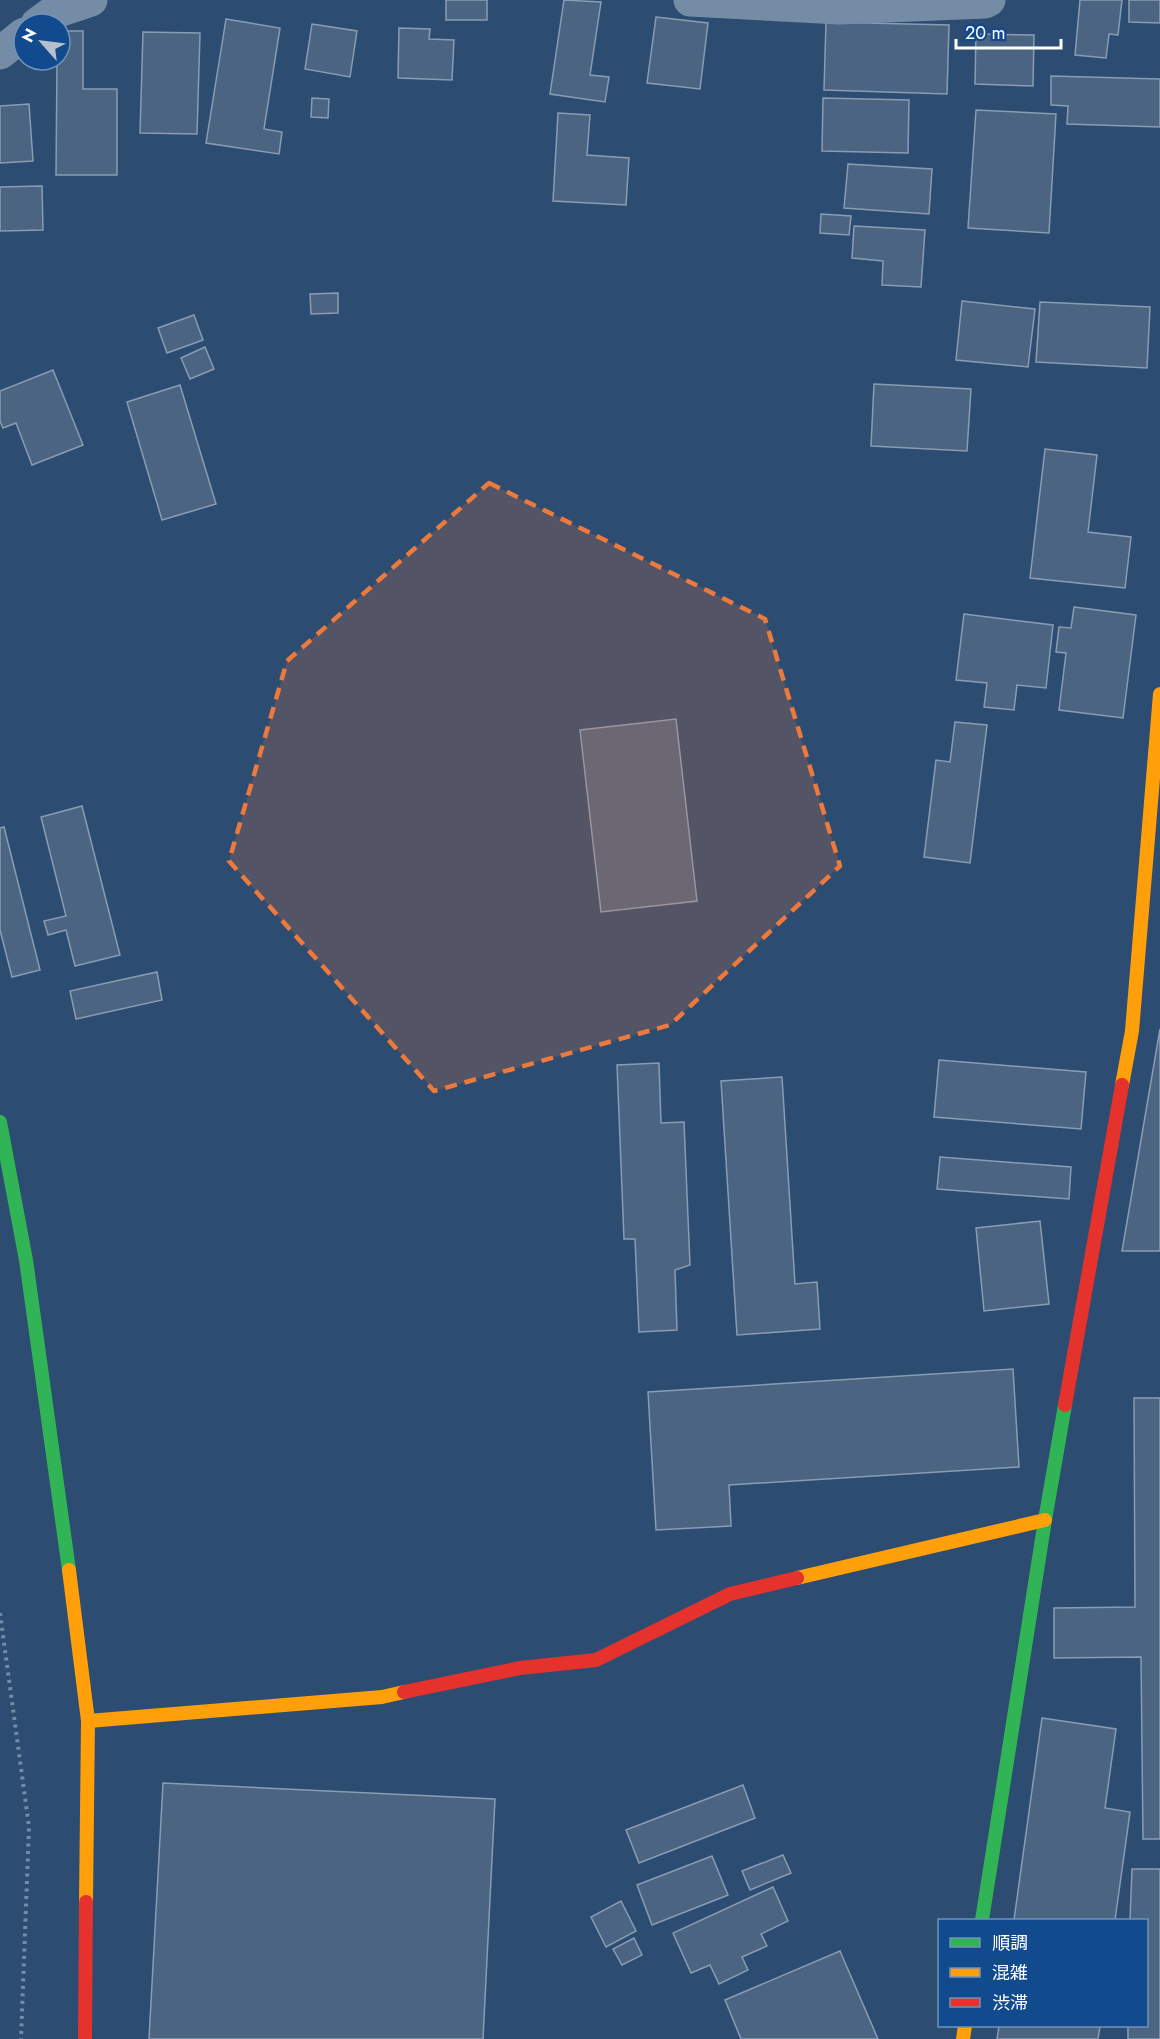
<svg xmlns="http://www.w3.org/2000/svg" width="1160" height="2039" viewBox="0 0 1160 2039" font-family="Jost,'Noto Sans JP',sans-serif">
<rect width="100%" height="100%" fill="#2d4c71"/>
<g fill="#4b6481" stroke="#899cb4" stroke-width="1.5">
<rect x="446" y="0" width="41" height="20"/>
<path d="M564,0l37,2 -11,73 19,2 -4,25 -55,-8z"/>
<path d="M1080,0h42l-4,35 -9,-1 -3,24 -31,-3z"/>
<path d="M1129,0h31v23l-31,-1z"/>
<path d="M656,17l52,6 -8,66 -53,-6z"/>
<path d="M226,19l54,9 -16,101 18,3 -3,22 -73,-11z"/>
<path d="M826,22l123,3 -2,69 -123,-4z"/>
<path d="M312,24l45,7 -7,46 -45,-8z"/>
<path d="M399,28l31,1 -1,10 25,1 -2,40 -54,-2z"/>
<path d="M60,31h23v58h34v86h-61l1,-115h3z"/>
<path d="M143,32l57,1 -3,101 -57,-1z"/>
<path d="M976,34l58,1 -1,51 -58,-2z"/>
<path d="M1051,76l109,3v48l-93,-3 1,-18 -17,-1z"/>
<path d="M312,98l17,1 -1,19 -17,-1z"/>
<path d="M823,98l86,2 -1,53 -86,-2z"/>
<path d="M29,104l4,57 -33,2v-57z"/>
<path d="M976,110l80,4 -7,119 -81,-5z"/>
<path d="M558,113l32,2 -3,40 42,3 -3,47 -73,-4z"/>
<path d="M848,164l84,5 -3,45 -85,-6z"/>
<path d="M42,186l1,44 -43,1v-44z"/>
<path d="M821,214l30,2 -2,19 -29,-2z"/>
<path d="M854,226l71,4 -4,57 -39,-2 1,-24 -31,-3z"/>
<path d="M338,293v20l-27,1 -1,-20z"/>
<path d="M962,301l73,8 -7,58 -72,-7z"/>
<path d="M1040,302l110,5 -3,61 -111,-6z"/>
<path d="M194,315l9,25 -36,13 -9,-25z"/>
<path d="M205,347l9,22 -24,10 -9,-21z"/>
<path d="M53,370l30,75 -51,20 -16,-42 -13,5 -3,-7v-30z"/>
<path d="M874,384l97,5 -4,62 -96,-5z"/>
<path d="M180,385l36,119 -54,16 -35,-118z"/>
<path d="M1045,449l52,6 -9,77 43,5 -6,51 -95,-10z"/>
<path d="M1074,607l62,8 -13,103 -64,-8 7,-57 -10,-1 3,-25 12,1z"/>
<path d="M964,614l89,11 -7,63 -29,-3 -3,25 -30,-3 3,-24 -31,-3z"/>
<path d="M676,719l21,182 -96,11 -21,-182z"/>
<path d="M955,722l32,3 -17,138 -46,-6 12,-97 14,2z"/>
<path d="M82,806l38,149 -45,11 -9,-36 -18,5 -4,-14 22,-5 -25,-99z"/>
<path d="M4,827l36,143 -28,7 -12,-47v-102z"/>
<path d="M157,972l5,28 -86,19 -6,-28z"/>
<path d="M1160,1029v222h-38z"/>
<path d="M939,1060l147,12 -5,57 -147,-12z"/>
<path d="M659,1063l2,60 23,-1 6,143 -15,5 2,60 -38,2 -4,-93h-11l-7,-174z"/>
<path d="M782,1077l13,207 22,-2 3,47 -83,6 -16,-254z"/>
<path d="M940,1157l131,10 -2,32 -132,-10z"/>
<path d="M1040,1221l9,83 -65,7 -8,-83z"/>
<path d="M1013,1369l6,98 -290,18 2,41 -75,4 -8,-138z"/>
<path d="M1134,1398h26v441h-17l-2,-182 -87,1v-50l81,-1z"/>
<path d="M1042,1718l74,11 -11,79 25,4 -15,108h-101z"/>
<path d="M163,1783l332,16 -12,240h-334z"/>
<path d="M743,1785l12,33 -116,45 -13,-33z"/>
<path d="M783,1855l8,18 -41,17 -8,-19z"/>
<path d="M712,1856l16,39 -76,30 -15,-40z"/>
<path d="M1132,1869h28v170h-32v-13h18v-106h-16z"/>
<path d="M773,1887l15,34 -27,13 6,12 -25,11 6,13 -29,14 -9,-19 -19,8 -18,-40z"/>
<path d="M621,1901l15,30 -30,16 -15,-30z"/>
<path d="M634,1938l8,17 -20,10 -9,-16z"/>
<path d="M840,1951l38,88h-137l-16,-39z"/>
<path d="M999,2026h101l-2,13h-101z"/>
</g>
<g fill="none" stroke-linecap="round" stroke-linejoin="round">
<path stroke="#748ca5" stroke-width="4" stroke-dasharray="3 4.5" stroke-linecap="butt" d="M0,1613l29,214 -8,212"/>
<g stroke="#748ca5" stroke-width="33">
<path d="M690,0l149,8 146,-6 4,-2"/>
<path d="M37,24l15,-11 39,-13"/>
<path d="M0,53l24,-19"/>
</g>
<g stroke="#30b455" stroke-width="14">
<path d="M0,1122l26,138 43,310"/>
<path d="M982,1920l63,-400 20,-115"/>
</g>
<g stroke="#ff9f0a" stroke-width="14">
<path d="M1122,1085l10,-54 28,-337"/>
<path d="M69,1570l19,151 -2,181"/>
<path d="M797,1578l248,-58"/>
<path d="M88,1721l294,-24 22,-5"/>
<path d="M963,2039l2,-13"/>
</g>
<g stroke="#e5322d" stroke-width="14">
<path d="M1065,1405l57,-320"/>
<path d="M404,1692l116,-24 76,-8 134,-66 67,-16"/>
<path d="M85,2039l1,-137"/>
</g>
</g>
<path fill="#ed7a3d" fill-opacity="0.2" stroke="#ed7a3d" stroke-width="4.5" stroke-dasharray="12 8" stroke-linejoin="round" d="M489,483l276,136 75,247 -170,159 -236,66 -205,-230 58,-200z"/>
<rect x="938" y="1919" width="210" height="108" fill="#114a8d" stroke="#7092bb" stroke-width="1.5"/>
<rect x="950" y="1938" width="30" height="9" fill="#30b455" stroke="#7092bb" stroke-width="1.5"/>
<text x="992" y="1949" font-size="18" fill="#ffffff">順調</text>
<rect x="950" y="1968" width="30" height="9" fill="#ff9f0a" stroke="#7092bb" stroke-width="1.5"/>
<text x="992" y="1979" font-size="18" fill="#ffffff">混雑</text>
<rect x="950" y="1998" width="30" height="9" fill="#e5322d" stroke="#7092bb" stroke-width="1.5"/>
<text x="992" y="2009" font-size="18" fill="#ffffff">渋滞</text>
<g transform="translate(42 42) rotate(298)"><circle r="28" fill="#114a8d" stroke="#7092bb" stroke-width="1.5"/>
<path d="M0-4.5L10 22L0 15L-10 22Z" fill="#b6c0cd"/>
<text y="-9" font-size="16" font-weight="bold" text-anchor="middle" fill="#ffffff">N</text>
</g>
<path d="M956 39v9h105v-9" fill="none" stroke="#ffffff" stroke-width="3"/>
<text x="965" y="39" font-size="18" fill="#ffffff" stroke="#114a8d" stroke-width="4.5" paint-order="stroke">20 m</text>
</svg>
